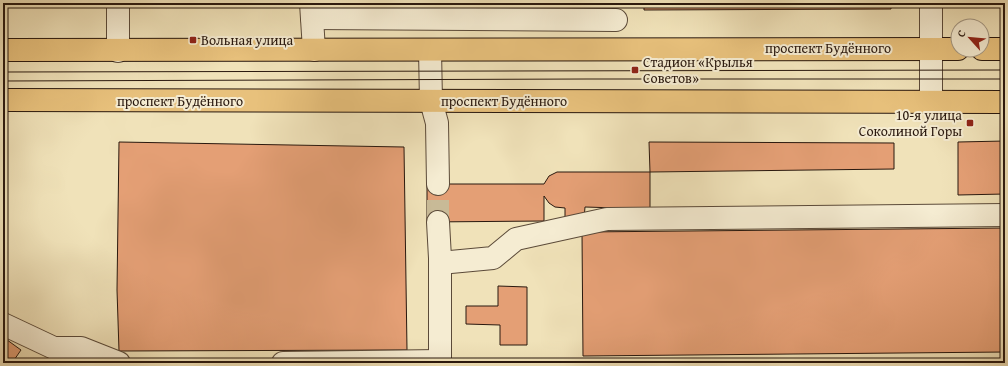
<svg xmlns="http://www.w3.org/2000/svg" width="1008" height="366" viewBox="0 0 1008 366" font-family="'Gentium Book Plus',serif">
<rect width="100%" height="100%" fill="#f0e2b9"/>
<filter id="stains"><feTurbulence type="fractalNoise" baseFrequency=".005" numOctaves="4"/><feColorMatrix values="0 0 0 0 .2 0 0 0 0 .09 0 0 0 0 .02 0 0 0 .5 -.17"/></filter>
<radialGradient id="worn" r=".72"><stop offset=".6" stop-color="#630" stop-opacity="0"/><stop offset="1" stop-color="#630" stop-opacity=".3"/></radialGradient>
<g fill="#e49f75" stroke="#29180e">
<path d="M318,3h263v5l-263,2z"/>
<path d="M644,3h247v6l-247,1z"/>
<path d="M1005,141v53l-47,1v-53z"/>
<path d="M119,142l285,5 3,203 -288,1 -2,-61z"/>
<path d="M649,142l245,1v26l-244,3z"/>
<path d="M557,172h93v37l-65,-2 -1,12 -19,-1v-10l-10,-1 -6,-4 -5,-7v25l-117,1v-38h117l5,-8z"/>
<path d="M1005,228v124l-422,4 -1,-124z"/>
<path d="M498,286l29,1v58h-27v-20l-34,-1v-18h32z"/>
<path d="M3,337l18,13 -9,13h-9z"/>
<path d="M70,353l15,10h-22z"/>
</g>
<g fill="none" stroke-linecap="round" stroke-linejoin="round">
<path stroke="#c8ba97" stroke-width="22" stroke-dasharray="22 11" stroke-linecap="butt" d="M438,222v-38"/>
<defs>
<g id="minor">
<path d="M311,3l3,47"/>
<path d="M312,18l304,2"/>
<path d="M430,50l1,51 6,22 1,61"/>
<path d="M118,51v-48"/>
<path d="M931,102v-99"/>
<path d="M438,222l2,36v105"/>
<path d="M440,263l53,-5 23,-19 91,-20 398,-4"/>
<path d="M3,324l51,24h27l38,15"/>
<path d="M283,363l157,-2"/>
</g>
<g id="major">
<path d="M982,49h23"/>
<path d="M3,50l955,-1"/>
<path d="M3,100l1002,2"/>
</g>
</defs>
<use href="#minor" stroke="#5b4a39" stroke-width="24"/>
<use href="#major" stroke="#29180e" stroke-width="24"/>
<use href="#minor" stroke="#f5ecd2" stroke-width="22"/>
<use href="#major" stroke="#e8c17c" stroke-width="22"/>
<g stroke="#29180e" stroke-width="1">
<path d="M3,72l1002,-2"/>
<path d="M3,81l584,-2h418"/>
</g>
</g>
<g fill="#8f2418" stroke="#f5ecd2" stroke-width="1.5">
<rect x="189" y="36" width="8" height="8" rx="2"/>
<rect x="631" y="66" width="8" height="8" rx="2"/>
<rect x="966" y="119" width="8" height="8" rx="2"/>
</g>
<g text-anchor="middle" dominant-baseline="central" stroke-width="4" stroke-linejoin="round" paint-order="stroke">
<g font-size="14" fill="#29180e" stroke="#f5ecd2" text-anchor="start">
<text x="201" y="40">Вольная улица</text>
<text x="643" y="62">Стадион «Крылья<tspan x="643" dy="16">Советов»</tspan></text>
<text x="962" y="115" text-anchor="end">10-я улица<tspan x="962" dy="16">Соколиной Горы</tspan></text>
</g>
<g font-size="14" fill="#29180e" stroke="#f5ecd2">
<text x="828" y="48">проспект Будённого</text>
<text x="180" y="101">проспект Будённого</text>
<text x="504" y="101">проспект Будённого</text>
</g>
</g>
<rect width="1008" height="366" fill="none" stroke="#f0e2b9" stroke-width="16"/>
<rect x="4" y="4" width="1000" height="358" fill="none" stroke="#29180e" stroke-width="2"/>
<rect x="8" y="8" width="992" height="350" fill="none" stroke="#29180e"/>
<g transform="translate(970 38) rotate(297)"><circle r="19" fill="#f5ecd2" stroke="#a39784"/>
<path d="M0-3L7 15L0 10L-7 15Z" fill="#8f2418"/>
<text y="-6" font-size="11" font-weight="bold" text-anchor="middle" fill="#29180e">С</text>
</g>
<rect width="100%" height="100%" filter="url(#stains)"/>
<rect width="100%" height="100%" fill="url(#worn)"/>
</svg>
